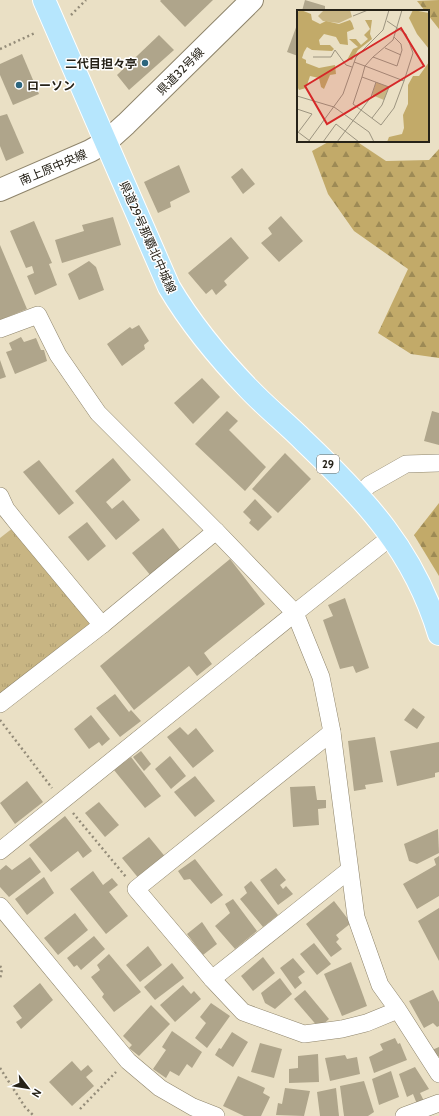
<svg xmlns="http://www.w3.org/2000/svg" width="439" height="1116" viewBox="0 0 439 1116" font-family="Cabin,'Noto Sans JP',sans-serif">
<defs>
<pattern id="grass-tufts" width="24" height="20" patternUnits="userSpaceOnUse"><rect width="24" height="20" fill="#c8b583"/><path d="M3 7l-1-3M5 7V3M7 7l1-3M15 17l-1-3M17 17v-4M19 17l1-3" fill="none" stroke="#ac9b70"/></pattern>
<pattern id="forest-firs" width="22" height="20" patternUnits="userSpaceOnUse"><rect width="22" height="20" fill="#c2aa69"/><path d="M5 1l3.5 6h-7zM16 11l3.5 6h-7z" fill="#9d8a55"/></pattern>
</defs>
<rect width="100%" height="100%" fill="#eae0c5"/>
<path fill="url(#grass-tufts)" d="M18,524l84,101 -102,79v-166z"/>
<g fill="url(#forest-firs)">
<path d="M439,0v29l-11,-14v-4h-3l-8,-10z"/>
<path d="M330,141h26l30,20 43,-1 10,-11v209l-28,-4 -33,-21 30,-64 -54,-38 -26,-37 -16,-43z"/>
<path d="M439,503v73l-25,-41z"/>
</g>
<g fill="#afa58b">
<path d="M161,0h52l-28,27 -25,-26z"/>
<path d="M305,0l20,6v4l2,1h-25z"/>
<path d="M298,22v34l-11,-4z"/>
<path d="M159,35l15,15 -45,40 -12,-15z"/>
<path d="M22,54l17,40 -26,11 -13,-30v-11z"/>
<path d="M7,114l17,39 -18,8 -6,-15v-30z"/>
<path d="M179,165l11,27 -20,10 1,5 -13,6 -14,-31z"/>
<path d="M242,168l13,16 -12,10 -12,-17z"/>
<path d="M281,216l22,25 -24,21 -18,-19 11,-9 -4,-6z"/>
<path d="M113,217l8,28 -59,18 -7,-23 29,-9 -2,-6z"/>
<path d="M34,221l18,42 -3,1 8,21 -22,10 -8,-19 7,-3 -2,-7 -6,2 -16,-37z"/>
<path d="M231,237l18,21 -25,23 3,4 -11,10 -4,-6 -6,5 -18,-21z"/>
<path d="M0,245l27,64 -27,11z"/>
<path d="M89,261l7,6 8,23 -25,10 -11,-26z"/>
<path d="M139,325l10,16 -5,4 1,4 -23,17 -15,-22 23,-17 2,2z"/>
<path d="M21,337l3,5 12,-4 5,12h3l3,11 -32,13 -9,-22 6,-2 -3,-7z"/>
<path d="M0,360l6,17 -6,2z"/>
<path d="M202,378l18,19 -27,27 -19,-21z"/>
<path d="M227,411l11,10 -9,9 37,37 -21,24 -50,-47z"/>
<path d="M432,411l7,2v32l-15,-4z"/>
<path d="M285,453l26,26 -33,34 -26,-24z"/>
<path d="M113,458l18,22 -25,22 6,7 11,-9 17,20 -24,20 -41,-49z"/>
<path d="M39,460l35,43 -15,12 -36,-43z"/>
<path d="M255,499l17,18 -14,14 -9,-8 2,-3 -8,-8z"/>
<path d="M87,522l19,24 -18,15 -20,-24z"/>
<path d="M163,528l18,23 -30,25 -19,-23z"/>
<path d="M230,559l35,45 -61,49 8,11 -15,12 -8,-10 -55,44 -34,-44z"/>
<path d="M345,598l24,70 -13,5 -3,-7 -13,3 -17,-49 10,-4 -5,-11z"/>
<path d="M115,694l14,18 2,-2 10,11 -21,16 -24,-29z"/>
<path d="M413,708l12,9 -8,12 -13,-9z"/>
<path d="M91,715l19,24 -8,7 -3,-4 -10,7 -15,-20z"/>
<path d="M180,727l8,8 8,-7 18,23 -21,17 -26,-31z"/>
<path d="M375,737l8,45 -18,3 1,4 -12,2 -6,-50z"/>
<path d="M439,742v30l-4,1v4l-38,9 -7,-35z"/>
<path d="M141,751l10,13 -7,7 -11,-14z"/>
<path d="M170,756l16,20 -15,13 -16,-20z"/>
<path d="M131,757l30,39 -16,12 -31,-38z"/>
<path d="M195,776l20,25 -20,16 -21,-25z"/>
<path d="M27,781l16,21 -28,22 -15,-21z"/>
<path d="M315,786l2,14h9v8l-8,1 1,16 -26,2 -3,-40z"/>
<path d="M99,802l20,23 -14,12 -20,-24z"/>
<path d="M65,816l27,35 -9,7 -5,-7 -27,21 -22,-27z"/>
<path d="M438,829l1,24 -22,11 -8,-3 -5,-17z"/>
<path d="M149,837l18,22 -27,21 -18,-22z"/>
<path d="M439,856v40l-22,13 -14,-25 33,-19 -2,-6z"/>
<path d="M30,857l11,15 -32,25 -9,-10v-17l6,-5 6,5z"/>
<path d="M195,859l28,36 -12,9 -21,-25 -6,1 -6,-9z"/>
<path d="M276,868l10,12 -6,5 3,4 3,-3 7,8 -15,11 -18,-25z"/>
<path d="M93,871l10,14 9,-7 6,7 -9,7 19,24 -22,18 -36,-45z"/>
<path d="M44,877l10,16 -27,22 -12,-16z"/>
<path d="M251,881l27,34 -15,12 -23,-28 7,-6 -3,-6z"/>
<path d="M233,899l24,32 -22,18 -20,-23 15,-13 -5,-9z"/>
<path d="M334,901l17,22 -15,12 3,4 -3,3 6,7 -11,8 -25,-33z"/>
<path d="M439,908v53l-21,-40z"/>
<path d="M75,913l13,17 -30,25 -14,-17z"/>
<path d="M202,922l15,22 -14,11 -16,-21z"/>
<path d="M94,936l11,13 -24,21 -4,-5 -3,2 -7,-9z"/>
<path d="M314,943l17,21 -14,11 -17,-21z"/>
<path d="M148,946l14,19 -22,17 -14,-17z"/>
<path d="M109,954l32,38 -27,20 -12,-15 2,-3 -13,-17 9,-7 -3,-5z"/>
<path d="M263,957l12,16 -22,18 -12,-15z"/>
<path d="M293,958l12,14 -7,5 4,6 -7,6 -15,-21z"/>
<path d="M351,962l16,44 -25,10 -18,-42z"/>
<path d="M172,963l12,15 -29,22 -11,-13z"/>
<path d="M280,978l12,16 -17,15 -10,-6 -4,-10z"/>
<path d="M40,983l13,17 -32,29 -5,-7 6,-4 -9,-12z"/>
<path d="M183,985l8,9 3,-3 7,8 -26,23 -15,-17z"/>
<path d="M305,990l24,29 -10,9 -25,-29z"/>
<path d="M433,990l6,12v24l-2,1 -4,-4 -9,5 -15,-27z"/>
<path d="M211,1003l19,13 -23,32 -12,-10 11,-15 -6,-6z"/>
<path d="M151,1005l19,19 -31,32 -10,-8 3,-3 -9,-9z"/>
<path d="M172,1031l30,21 -10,16 -5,-4 -8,12 -9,-5 -4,7 -13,-9 13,-19 -4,-3z"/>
<path d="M232,1032l16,10 -15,25 -18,-12 4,-7 2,1z"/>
<path d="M395,1038l3,6 2,-1 7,17 -33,13 -5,-16 14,-7 -3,-6z"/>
<path d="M260,1043l22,6 -8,29 -23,-6z"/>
<path d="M439,1047v9l-3,1 -4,-7z"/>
<path d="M318,1054l1,28 -30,1v-14l9,-1v-12z"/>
<path d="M345,1055l2,4 10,-2 3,17 -30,7 -5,-23z"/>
<path d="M72,1061l9,10 7,-6 5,6 -7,6 8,9 -22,20 -23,-24z"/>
<path d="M415,1067l14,22 -9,4 4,8 -7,3 -4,-10 -6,3 -8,-23z"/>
<path d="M391,1071l8,26 -20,8 -7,-26z"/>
<path d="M238,1076l27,12 -2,5 7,4 -9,19h-17l-21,-10z"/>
<path d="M364,1081l10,31 -6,4h-24l-4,-30z"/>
<path d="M285,1088l25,3 -6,25 -28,-1 2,-12 4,1z"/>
<path d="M336,1088l3,28h-19l-3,-24z"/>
</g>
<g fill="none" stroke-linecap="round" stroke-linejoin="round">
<defs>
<g id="street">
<path d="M0,329l38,-14 20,40 40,58 118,118"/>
<path d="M359,495l10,-10 37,-21 33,-1"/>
<path d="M0,496l6,13 12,15 84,101"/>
<path d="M0,704l102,-79 114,-94 79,82 -295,238"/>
<path d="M332,732l-11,-55 -26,-64 97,-77"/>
<path d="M0,906l128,155 32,27 33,19 23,9"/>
<path d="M212,979l136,-108"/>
<path d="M398,1010l-32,13 -24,6 -38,5 -61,-22 -31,-33 -76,-90 196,-157 24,185 24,68 18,25 41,64"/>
<path d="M404,1116l35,-13"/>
</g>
<path id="secondary" d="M0,190l90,-39 16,-9 20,-18 126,-124"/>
<path id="primary" d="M44,0l125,287c22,37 50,71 80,102 17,18 37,34 55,52 61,58 110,110 135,193"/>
</defs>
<use href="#street" stroke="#8e846b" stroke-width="18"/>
<use href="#secondary" stroke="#8e846b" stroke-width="24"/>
<use href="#primary" stroke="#fff" stroke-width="24"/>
<g stroke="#948c79" stroke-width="2.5" stroke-dasharray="2 3" stroke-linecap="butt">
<path d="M71,15l15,-15"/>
<path d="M0,49l35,-16"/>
<path d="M0,720l52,68"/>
<path d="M73,813l53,64"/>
<path d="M0,966l2,3 -2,10"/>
<path d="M0,1068l25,39 9,9"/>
<path d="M80,1109l36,-37"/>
</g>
<use href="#street" stroke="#fff" stroke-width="17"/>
<use href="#secondary" stroke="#fff" stroke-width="22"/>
<use href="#primary" stroke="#b6e6fd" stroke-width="22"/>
</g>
<g fill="#2c657e" stroke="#fff" stroke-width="1.5">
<circle cx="145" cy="63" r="4"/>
<circle cx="19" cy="85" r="4"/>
</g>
<g text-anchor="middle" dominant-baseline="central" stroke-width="3" stroke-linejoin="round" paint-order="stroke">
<rect fill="#fff" stroke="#67645d" stroke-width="1" x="317" y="455" width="22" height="18" rx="3"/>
<g font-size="11" font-weight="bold" fill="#262218">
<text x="328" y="464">29</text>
</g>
<g font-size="12" font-weight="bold" fill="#262218" stroke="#fff" text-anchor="end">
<text x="137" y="63">二代目担々亭</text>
<text x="27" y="85" text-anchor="start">ローソン</text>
</g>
<g font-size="12" fill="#262218" stroke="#fff">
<text transform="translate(180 71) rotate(-45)">県道32号線</text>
<text transform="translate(53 167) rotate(-23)">南上原中央線</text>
<text transform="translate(148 237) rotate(66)">県道29号那覇北中城線</text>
</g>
</g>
<g transform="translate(297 10)">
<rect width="132" height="132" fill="#eae0c5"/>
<path d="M27,0h26l2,7 -13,6 -16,-2 -5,-5zM79,72l13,5 -5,13 -12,-5z" fill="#c8b583"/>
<path d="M4,0l10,4 1,6 8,4 6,-3 13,3 11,-4 2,3 2,6 -7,3 1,13 -8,-1 -4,-7 -12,-3 -5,6 1,5h10l4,4 -2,2 -20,-1 -5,-3 -3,5 -2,6 4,2v3l13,5 16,-3 1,9 -6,1 -6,14 -3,-2 -2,-9 -9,-2 -4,12 -7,2 -2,-4v-74zM116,0l16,3v36l-12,-15 -8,-16zM68,10h7l-2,14 2,5 -14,11 -6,10h-5l6,-11 5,-2 -9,-8h7l5,6 7,-6 -4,-4 6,-6zM132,52v80h-42l2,-5 13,-3 2,-6 -1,-13 5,-11v-19l5,-9h6z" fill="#c2aa69"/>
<path fill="none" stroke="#9c9480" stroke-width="1" d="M56,6l15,-6M97,27l7,7 1,6 -5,16 -24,-9 20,-17 9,-30M88,38l16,7M16,47h18l4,-7 11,15 6,2M57,52l11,4 8,-9M65,67l-9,27 28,21 13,-17 10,-27M0,86l37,11M37,97l35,25 5,10M0,99l15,5 -15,20M75,108l10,-13 7,-18 -27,-10 3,-11 39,15 9,-28 -7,-19 -19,-13M1,122l12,9M11,132l35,-48 13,-37 27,-27 6,-20M26,132l13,-18 23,18M40,132l34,-45 5,-15"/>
<path fill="#d62828" fill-opacity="0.15" stroke="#d62828" stroke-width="2" d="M104,18l23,38 -97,58 -22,-38z"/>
<rect width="132" height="132" fill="none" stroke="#262218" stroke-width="2"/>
</g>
<g transform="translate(28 1088) rotate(121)" stroke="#ffffff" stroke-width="3" paint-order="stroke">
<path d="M0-3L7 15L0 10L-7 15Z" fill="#262218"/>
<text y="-6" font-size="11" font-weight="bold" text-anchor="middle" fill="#262218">N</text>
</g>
</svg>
